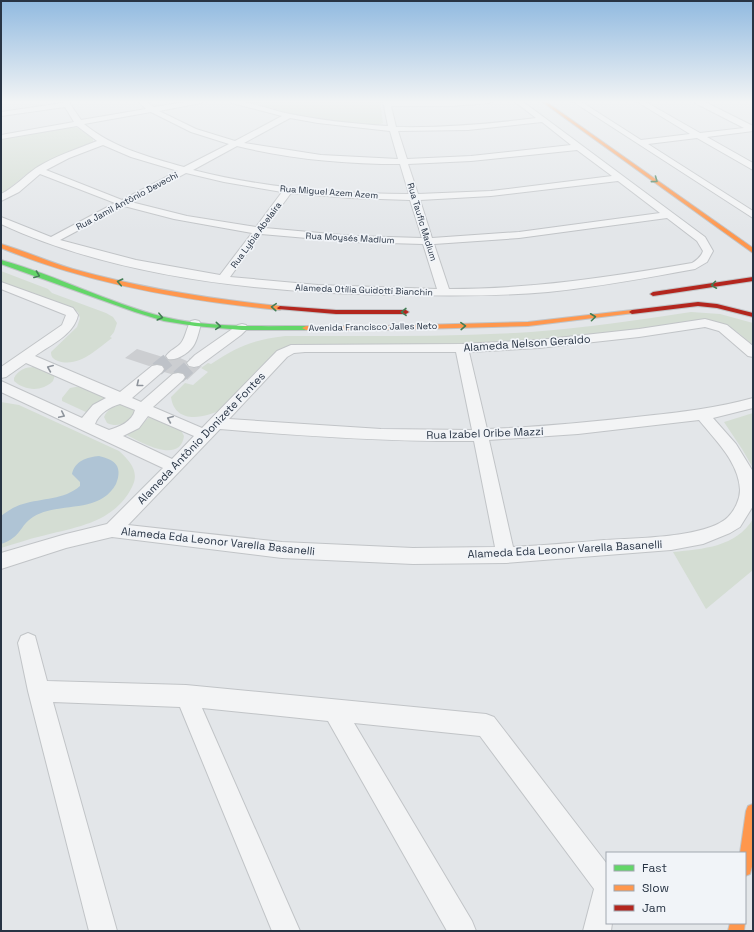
<svg xmlns="http://www.w3.org/2000/svg" width="754" height="932" viewBox="0 0 754 932" font-family="'Space Grotesk',sans-serif">
<rect width="100%" height="100%" fill="#e3e6e9"/>
<g fill="#d4ddd3">
<path d="M243,101h137l3,22 -6,2 -9,-1c-43,-3 -85,-9 -125,-23z"/>
<path d="M71,127l7,1 15,11v3l-49,22 -20,12 -23,19v-56z"/>
<path d="M1,271l47,18 4,4 54,20 7,4 4,6 -3,9 -4,5 2,1c-15,11 -33,30 -54,23 -5,-2 -7,-4 -7,-9l26,-25 3,-9 -2,-6 -77,-30z"/>
<path d="M691,312l29,2 33,9v22l-17,-14 -18,-8 -181,18 -75,4 -172,2 -67,62c-18,9 -48,16 -52,-12l14,-14 8,2 15,-13 -7,-4 7,-5 3,1c27,-18 42,-24 74,-28 82,0 164,1 246,-4 54,-4 107,-12 160,-20z"/>
<path d="M34,367l21,8 -2,6c-11,11 -28,10 -39,0v-3c4,-8 12,-11 20,-11z"/>
<path d="M81,386l29,10 -14,8 -8,9 -26,-12v-3l8,-10z"/>
<path d="M1,402l18,3 100,46c11,10 21,21 13,36 -18,36 -56,40 -90,49 -14,3 -27,8 -41,12z"/>
<path d="M122,404l13,4v7c-9,8 -17,13 -28,8l-3,-6c3,-8 10,-11 18,-13z"/>
<path d="M753,413v55l-11,-19 -18,-27z"/>
<path d="M149,417l32,13 3,6c-4,29 -44,6 -57,-1l14,-9z"/>
<path d="M753,519v51l-47,39 -33,-57c30,-3 63,-5 80,-33z"/>
</g>
<path fill="#afc4d5" d="M99,456c7,2 15,4 18,10 3,6 1,13 -1,18 -17,31 -58,17 -83,33 -14,9 -11,20 -32,27v-28c7,-5 14,-10 22,-12 19,-6 41,-4 57,-18v-4l-8,-8c3,-13 15,-17 27,-18z"/>
<path fill="#ccced1" d="M137,349l29,9 2,2 12,-2 7,3 -1,3 3,3 5,1 8,-2 -15,14 -4,-7 -5,-1 -7,2 -7,-2 1,-4 -3,-3 -5,-1 -8,2 -24,-8z"/>
<g fill="none" stroke-linecap="round" stroke-linejoin="round">
<g stroke="#bec2c8" stroke-width="14" stroke-dasharray="14 7" stroke-linecap="butt">
<path d="M157,369l16,-13"/>
<path d="M178,377l16,-14"/>
</g>
<defs>
<g id="street">
<path d="M62,101h6l13,19 65,-11 -8,-8h7l9,6 37,-6h13l-3,2 -42,8 37,18 39,12 47,-25 -50,-13v-2c17,0 36,8 53,12 34,7 69,11 103,13l-5,-25h110l-4,2 -37,3h-61l5,21c47,1 94,-3 140,-9l-22,-17h8l183,136 8,14 -6,11 -12,7c-49,9 -98,18 -147,23 -47,4 -94,4 -142,3 -132,-1 -284,-15 -405,-71v-7l50,20 64,-34 -75,-29 -21,18 -18,9v-7c14,-7 23,-18 35,-26 19,-12 41,-19 61,-27l-20,-15 -76,13v-4l73,-13 -9,-15 -64,9v-4l62,-9zM151,112l40,20 38,12 -45,23c-35,-10 -71,-19 -100,-43zM290,118l28,5 72,8 8,28 -77,-4 -77,-12zM542,122l29,23 -100,11 -64,3 -9,-28 70,-1zM103,145l28,12 47,14 -56,29 -76,-30 23,-12zM237,146c53,13 108,18 163,18l9,30c-73,0 -145,-6 -216,-24zM577,150l35,26 -121,15 -73,3 -10,-30 63,-3zM186,173l38,9 58,10 -26,35 -69,-11 -56,-14zM618,181l42,32 -141,19 -87,6 -12,-38 71,-4zM291,193l59,5 60,2 12,38 -69,-2 -88,-8zM124,206l50,13 78,14 -32,42 -84,-15 -76,-20zM667,218l30,23 6,10c-2,6 -6,9 -11,12 -82,14 -160,26 -243,26l-15,-45 85,-6zM261,234l92,8 70,2 14,45 -119,-4 -88,-8z"/>
<path d="M572,101h8l61,39 49,-6 -54,-33h8l56,32 44,-5 -49,-25v-2h8l50,25v5l-46,6 46,26v7l-56,-32 -49,6 105,67v7z"/>
<path d="M1,282l72,26 5,7c-4,20 -28,30 -43,41l85,36 32,-26 5,-1 5,1 2,3 -2,3 -30,26 9,4 32,-28 5,-1 5,1 2,3 -2,3 -30,27 49,21 75,-77 14,-6 171,-1 77,-4 100,-11 66,-10 22,6 26,21v11l-5,-1 -29,-25 -14,-4 -66,10 -100,11 -70,4 18,77c53,-2 105,-7 158,-13 37,-4 72,-8 108,-18v10l-40,10 23,26 16,26 1,36 -13,21 -10,6 -27,11 -32,6 -165,13 -93,1 -131,-6 -170,-21 -46,11 -65,21v-16l65,-19 41,-10 56,-56 -162,-76v-11l81,37 11,-13 13,-7 -80,-35 -20,14 -5,1v-11l61,-42 4,-10 -65,-26zM305,352h151l16,78 -91,-1 -152,-10 58,-62 7,-4zM120,404l15,6c-3,12 -16,17 -26,20l-14,-6c4,-11 15,-17 25,-20zM148,416l46,20 -22,23 -49,-23 16,-8zM699,420c16,20 40,42 41,70 0,9 -5,20 -12,27 -21,21 -94,21 -124,23 -30,3 -60,5 -91,7l-24,-107 89,-6zM220,429c84,7 169,13 254,12l21,106 -82,1 -131,-6 -154,-17z"/>
<path d="M195,320l4,1 2,3c-2,6 -3,13 -6,19 -4,9 -18,18 -27,16l-2,-3c4,-6 11,-8 15,-13 5,-6 5,-15 10,-22z"/>
<path d="M242,324l4,1 2,3 -7,7 -42,31 -5,1 -5,-1 -2,-3 8,-8 43,-30z"/>
<path d="M28,633l7,3 12,45 139,4 300,29 8,3 113,147v59h5l-1,8h-28l11,-42 -114,-153 -126,-13 118,198 4,10h-29l-119,-210 -126,-13 98,223h-28l-92,-224 -127,-5 64,229h-28l-61,-240 -10,-48 3,-7z"/>
</g>
<path id="fast" d="M1,260c55,15 107,43 163,57 46,11 95,9 142,9l4,2 -4,2h-64l-47,-4 -31,-5 -29,-9 -134,-48z"/>
<g id="slow">
<path d="M541,101h4l208,147v5z"/>
<path d="M1,244c24,7 48,18 72,25 68,19 137,30 207,37l3,2 -3,2c-94,-9 -191,-26 -279,-62z"/>
<path d="M632,310l2,1v2l-106,13 -145,4h-77l-4,-2 4,-2h77l145,-4z"/>
<path d="M753,804v59l-3,11 -5,2v-23h-5l6,-42 2,-5z"/>
<path d="M745,922l-1,9h-16l2,-8h15z"/>
</g>
<g id="jam">
<path d="M753,277v4l-100,15 -3,-2 3,-2z"/>
<path d="M698,302l19,2 36,9v4l-36,-9 -19,-2 -66,8 -3,-2 3,-2z"/>
<path d="M280,306l56,4h70l3,2 -3,2h-70l-58,-5 -1,-1z"/>
</g>
</defs>
<use href="#street" stroke="#c1c4c7" stroke-width="2"/>
<use href="#fast" stroke="#c1c4c7" stroke-width="2"/>
<use href="#slow" stroke="#c1c4c7" stroke-width="2"/>
<use href="#jam" stroke="#c1c4c7" stroke-width="2"/>
<use href="#street" fill="#f3f4f5" fill-rule="evenodd"/>
<use href="#fast" fill="#63d668" fill-rule="evenodd"/>
<use href="#slow" fill="#ff974d" fill-rule="evenodd"/>
<use href="#jam" fill="#b3261e" fill-rule="evenodd"/>
</g>
<defs><path id="oneway-chevron" d="M-2-3.5L2.5 0L-2 3.5" fill="none" stroke-width="1.6" stroke-linecap="round" stroke-linejoin="round"/></defs>
<g stroke="#437d54">
<use href="#oneway-chevron" transform="translate(655 180) rotate(36)"/>
<use href="#oneway-chevron" transform="translate(37 275) rotate(21)"/>
<use href="#oneway-chevron" transform="translate(120 282) rotate(-168)"/>
<use href="#oneway-chevron" transform="translate(714 285) rotate(172)"/>
<use href="#oneway-chevron" transform="translate(274 307) rotate(-176)"/>
<use href="#oneway-chevron" transform="translate(404 312) rotate(179)"/>
<use href="#oneway-chevron" transform="translate(160 317) rotate(14)"/>
<use href="#oneway-chevron" transform="translate(593 317) rotate(-7)"/>
<use href="#oneway-chevron" transform="translate(218 326) rotate(5)"/>
<use href="#oneway-chevron" transform="translate(463 326) rotate(-2)"/>
</g>
<g stroke="#8e949c">
<use href="#oneway-chevron" transform="translate(50 368) rotate(-157)"/>
<use href="#oneway-chevron" transform="translate(139 384) rotate(141)"/>
<use href="#oneway-chevron" transform="translate(62 415) rotate(25)"/>
<use href="#oneway-chevron" transform="translate(170 419) rotate(-157)"/>
</g>
<linearGradient id="sky" x2="0" y2="1"><stop stop-color="#91bae0"/><stop offset="0.44" stop-color="#f2f4f5"/><stop offset="1" stop-color="#f2f4f5" stop-opacity="0"/></linearGradient>
<rect width="754" height="231" fill="url(#sky)"/>
<g text-anchor="middle" dominant-baseline="central" stroke-width="3.5" stroke-linejoin="round" paint-order="stroke">
<g font-size="9" fill="#283444" stroke="#f1f4f8">
<text transform="translate(329 192) rotate(4)">Rua Miguel Azem Azem</text>
<text transform="translate(127 201) rotate(-28)">Rua Jamil Antônio Devechi</text>
<text transform="translate(422 222) rotate(73)">Rua Taufic Madlum</text>
<text transform="translate(256 235) rotate(-54)">Rua Lybia Abelaira</text>
<text transform="translate(350 238) rotate(3)">Rua Moysés Madlum</text>
<text transform="translate(364 290) rotate(2)">Alameda Otília Guidotti Bianchin</text>
<text transform="translate(373 327) rotate(-1)">Avenida Francisco Jalles Neto</text>
</g>
<g font-size="11" fill="#283444" stroke="#f1f4f8">
<text transform="translate(527 343) rotate(-4)">Alameda Nelson Geraldo</text>
<text transform="translate(485 433) rotate(-2)">Rua Izabel Oribe Mazzi</text>
<text transform="translate(201 438) rotate(-46)">Alameda Antônio Donizete Fontes</text>
<text transform="translate(218 541) rotate(6)">Alameda Eda Leonor Varella Basanelli</text>
<text transform="translate(565 549) rotate(-3)">Alameda Eda Leonor Varella Basanelli</text>
</g>
</g>
<rect width="754" height="932" fill="none" stroke="#283444" stroke-width="4"/>
<rect x="606" y="852" width="140" height="72" fill="#f1f4f8" stroke="#a1a7b0"/>
<rect x="614" y="865" width="20" height="6" fill="#63d668" stroke="#a1a7b0"/>
<text x="642" y="872" font-size="12" fill="#283444">Fast</text>
<rect x="614" y="885" width="20" height="6" fill="#ff974d" stroke="#a1a7b0"/>
<text x="642" y="892" font-size="12" fill="#283444">Slow</text>
<rect x="614" y="905" width="20" height="6" fill="#b3261e" stroke="#a1a7b0"/>
<text x="642" y="912" font-size="12" fill="#283444">Jam</text>
</svg>
